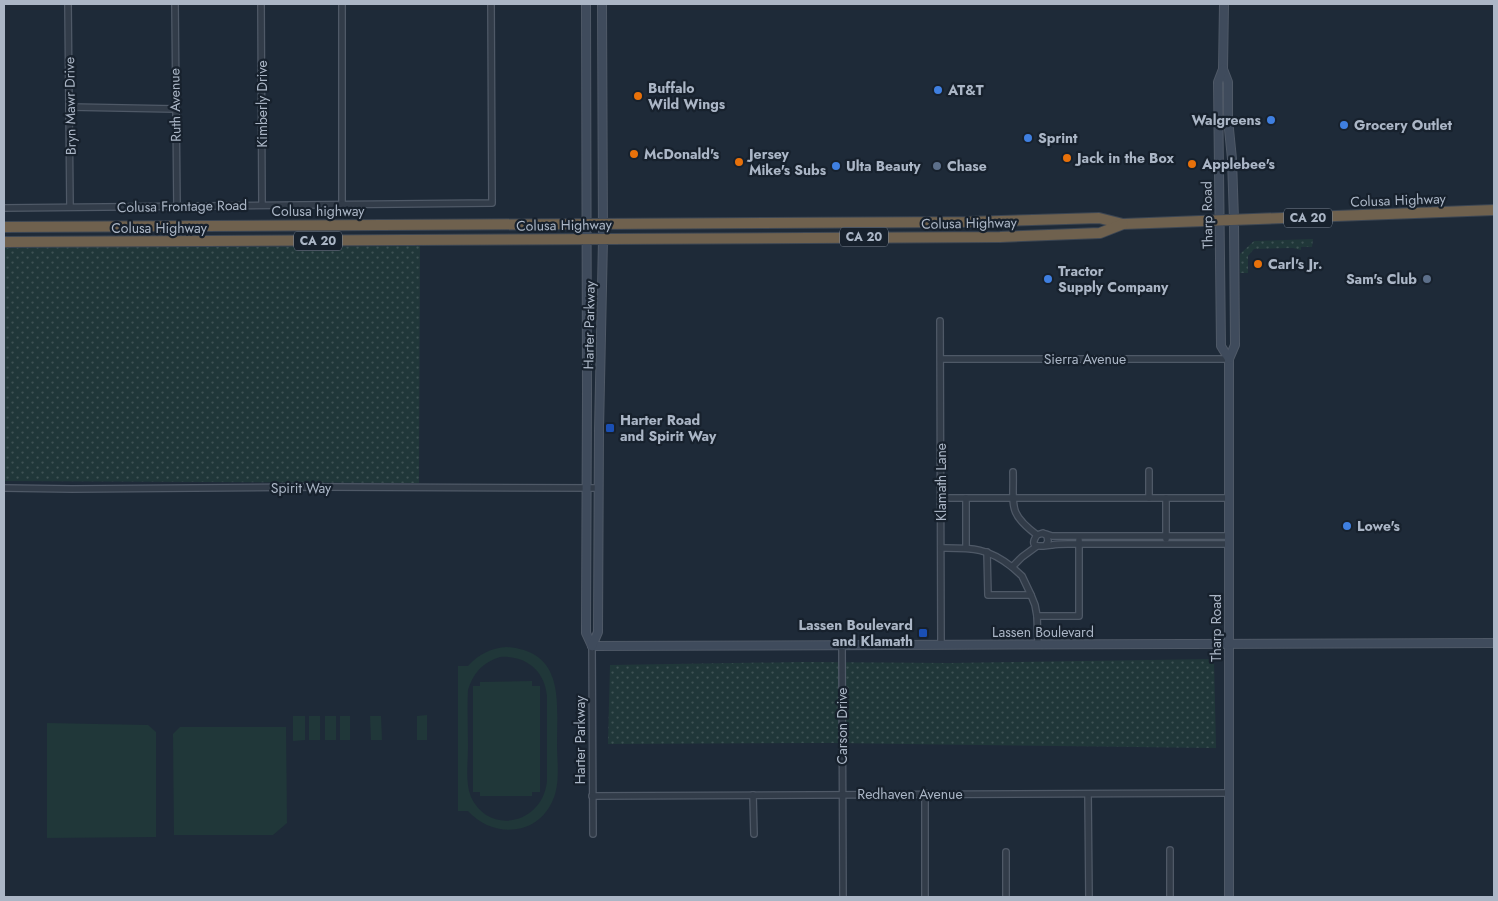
<svg xmlns="http://www.w3.org/2000/svg" width="1498" height="901" viewBox="0 0 1498 901" font-family="Jost,sans-serif">
<defs>
<pattern id="grass-dots" width="8" height="8" patternUnits="userSpaceOnUse" patternTransform="scale(1.25)"><rect width="8" height="8" fill="#203739"/><path d="M2 2h.1M6 6h.1" fill="none" stroke="#3e5254" stroke-width="1.8" stroke-linecap="round"/></pattern>
</defs>
<rect width="100%" height="100%" fill="#1e2a38"/>
<g fill="url(#grass-dots)">
<path d="M1313,239l-1,8h-11v3l-8,-2 -39,1 -6,7v17h-8v-19l14,-13z"/>
<path d="M420,246l-1,237 -415,-2v-234z"/>
<path d="M1214,659l2,89 -383,-5 -225,1 2,-79 193,-3 146,1z"/>
</g>
<g fill="#203739" fill-rule="evenodd">
<path d="M507,647c58,5 50,54 50,97 0,19 4,42 -6,60 -17,33 -60,33 -83,7h-10v-145h10c11,-12 23,-18 39,-19zM500,657c26,-2 45,14 47,39v85c-4,43 -58,55 -76,16 -6,-15 -3,-34 -3,-50 0,-19 -1,-38 0,-57 5,-17 15,-28 32,-33z"/>
<path d="M532,681v5h8v106h-8v4h-52v-4h-7v-106h7v-4z"/>
<path d="M427,715v25h-10v-24z"/>
<path d="M293,716h12v24l-12,1z"/>
<rect x="309" y="716" width="11" height="24"/>
<rect x="325" y="716" width="11" height="24"/>
<rect x="340" y="716" width="10" height="24"/>
<path d="M370,716h11l1,24h-11z"/>
<path d="M47,723l101,2 8,7v105l-109,1z"/>
<path d="M180,727h106l1,96 -14,12h-99l-1,-101z"/>
</g>
<g fill="none" stroke-linecap="round" stroke-linejoin="round">
<defs>
<g id="street">
<path d="M68,4l2,203"/>
<path d="M175,4l2,203"/>
<path d="M261,4l1,200"/>
<path d="M70,107l105,2"/>
<path d="M342,204v-200"/>
<path d="M4,208l488,-5 -1,-199"/>
<path d="M940,321l1,323"/>
<path d="M941,359h288"/>
<path d="M1149,471v27"/>
<path d="M1013,472c1,33 -6,41 24,63"/>
<path d="M4,488l68,1 253,-2 273,1"/>
<path d="M941,498h25"/>
<path d="M1166,498v41"/>
<path d="M1046,534l6,2h176"/>
<path d="M1046,545l2,-4 -1,-5 -4,-3 -6,2c-11,16 9,10 15,10 5,-1 11,-1 16,-1h160"/>
<path d="M941,548c30,0 46,-1 71,19l10,-10 15,-11"/>
<path d="M966,548v-50h263"/>
<path d="M987,552l1,43h43l-9,-19 -10,-9"/>
<path d="M1031,595l4,10 2,11h42v-76"/>
<path d="M1037,616l1,28"/>
<path d="M842,645l1,252"/>
<path d="M592,646l1,188"/>
<path d="M925,793v104"/>
<path d="M1088,794l1,103"/>
<path d="M753,795l1,39"/>
<path d="M592,796l636,-3"/>
<path d="M1006,852v45"/>
<path d="M1170,897v-47"/>
</g>
<g id="secondary">
<path d="M586,4l1,390 -1,233v6l6,13"/>
<path d="M1224,4l-1,65 5,13v37l4,40 2,61 1,125 -6,14v538"/>
<path d="M1223,69l-5,13 3,264 8,13"/>
<path d="M592,646l902,-3"/>
<path d="M592,646l6,-14 1,-201 4,-192 -1,-235"/>
</g>
<g id="highway">
<path d="M4,227l961,-5 134,-4 24,6 371,-14"/>
<path d="M4,242l996,-5 100,-4 23,-9"/>
</g>
</defs>
<use href="#street" stroke="#4f5967" stroke-width="8"/>
<use href="#secondary" stroke="#4f5967" stroke-width="10"/>
<use href="#highway" stroke="#3c4653" stroke-width="12"/>
<use href="#street" stroke="#323c49" stroke-width="5.5"/>
<use href="#secondary" stroke="#3f4b5c" stroke-width="8"/>
<use href="#highway" stroke="#6f614e" stroke-width="10"/>
</g>
<g fill="#3f7fe0" stroke="#17212d" stroke-width="2">
<circle cx="938" cy="90" r="5"/>
<circle cx="1271" cy="120" r="5"/>
<circle cx="1344" cy="125" r="5"/>
<circle cx="1028" cy="138" r="5"/>
<circle cx="836" cy="166" r="5"/>
<circle cx="1048" cy="279" r="5"/>
<circle cx="1347" cy="526" r="5"/>
</g>
<g fill="#e8710a" stroke="#17212d" stroke-width="2">
<circle cx="638" cy="96" r="5"/>
<circle cx="634" cy="154" r="5"/>
<circle cx="1067" cy="158" r="5"/>
<circle cx="739" cy="162" r="5"/>
<circle cx="1192" cy="164" r="5"/>
<circle cx="1258" cy="264" r="5"/>
</g>
<g fill="#5c6f8a" stroke="#17212d" stroke-width="2">
<circle cx="937" cy="166" r="5"/>
<circle cx="1427" cy="279" r="5"/>
</g>
<g fill="#1a4fb4" stroke="#17212d" stroke-width="2">
<rect x="605" y="423" width="10" height="10" rx="2.5"/>
<rect x="918" y="628" width="10" height="10" rx="2.5"/>
</g>
<g text-anchor="middle" dominant-baseline="central" stroke-width="4.5" stroke-linejoin="round" paint-order="stroke">
<g fill="#17212d" stroke="#7f8998" stroke-width="1">
<rect x="1284" y="208.5" width="48" height="19" rx="4"/>
<rect x="840" y="227.5" width="48" height="19" rx="4"/>
<rect x="294" y="231.5" width="48" height="19" rx="4"/>
</g>
<g font-size="12" font-weight="bold" fill="#abb6c6">
<text x="1308" y="218">CA 20</text>
<text x="864" y="237">CA 20</text>
<text x="318" y="241">CA 20</text>
</g>
<g font-size="14" font-weight="bold" fill="#abb6c6" stroke="#17212d" text-anchor="start">
<text x="648" y="88">Buffalo<tspan x="648" dy="16">Wild Wings</tspan></text>
<text x="948" y="90">AT&amp;T</text>
<text x="1261" y="120" text-anchor="end">Walgreens</text>
<text x="1354" y="125">Grocery Outlet</text>
<text x="1038" y="138">Sprint</text>
<text x="644" y="154">McDonald's</text>
<text x="749" y="154">Jersey<tspan x="749" dy="16">Mike's Subs</tspan></text>
<text x="1077" y="158">Jack in the Box</text>
<text x="1202" y="164">Applebee's</text>
<text x="846" y="166">Ulta Beauty</text>
<text x="947" y="166">Chase</text>
<text x="1268" y="264">Carl's Jr.</text>
<text x="1058" y="271">Tractor<tspan x="1058" dy="16">Supply Company</tspan></text>
<text x="1417" y="279" text-anchor="end">Sam's Club</text>
<text x="620" y="420">Harter Road<tspan x="620" dy="16">and Spirit Way</tspan></text>
<text x="1357" y="526">Lowe's</text>
<text x="913" y="625" text-anchor="end">Lassen Boulevard<tspan x="913" dy="16">and Klamath</tspan></text>
</g>
<g font-size="14" fill="#abb6c6" stroke="#17212d">
<text transform="translate(262 104) rotate(-90)">Kimberly Drive</text>
<text transform="translate(175 105) rotate(-91)">Ruth Avenue</text>
<text transform="translate(70 106) rotate(-91)">Bryn Mawr Drive</text>
<text transform="translate(1398 200) rotate(-2)">Colusa Highway</text>
<text transform="translate(182 206) rotate(-1)">Colusa Frontage Road</text>
<text x="318" y="211">Colusa highway</text>
<text transform="translate(1207 215) rotate(-91)">Tharp Road</text>
<text transform="translate(969 223) rotate(-1)">Colusa Highway</text>
<text transform="translate(564 225) rotate(-1)">Colusa Highway</text>
<text x="159" y="228">Colusa Highway</text>
<text transform="translate(589 325) rotate(-89)">Harter Parkway</text>
<text x="1085" y="359">Sierra Avenue</text>
<text transform="translate(941 482) rotate(-90)">Klamath Lane</text>
<text x="301" y="488">Spirit Way</text>
<text transform="translate(1216 628) rotate(-90)">Tharp Road</text>
<text x="1043" y="632">Lassen Boulevard</text>
<text transform="translate(842 726) rotate(-90)">Carson Drive</text>
<text transform="translate(580 740) rotate(-90)">Harter Parkway</text>
<text x="910" y="794">Redhaven Avenue</text>
</g>
</g>
<rect width="1498" height="901" fill="none" stroke="#abb6c6" stroke-width="10"/>
</svg>
